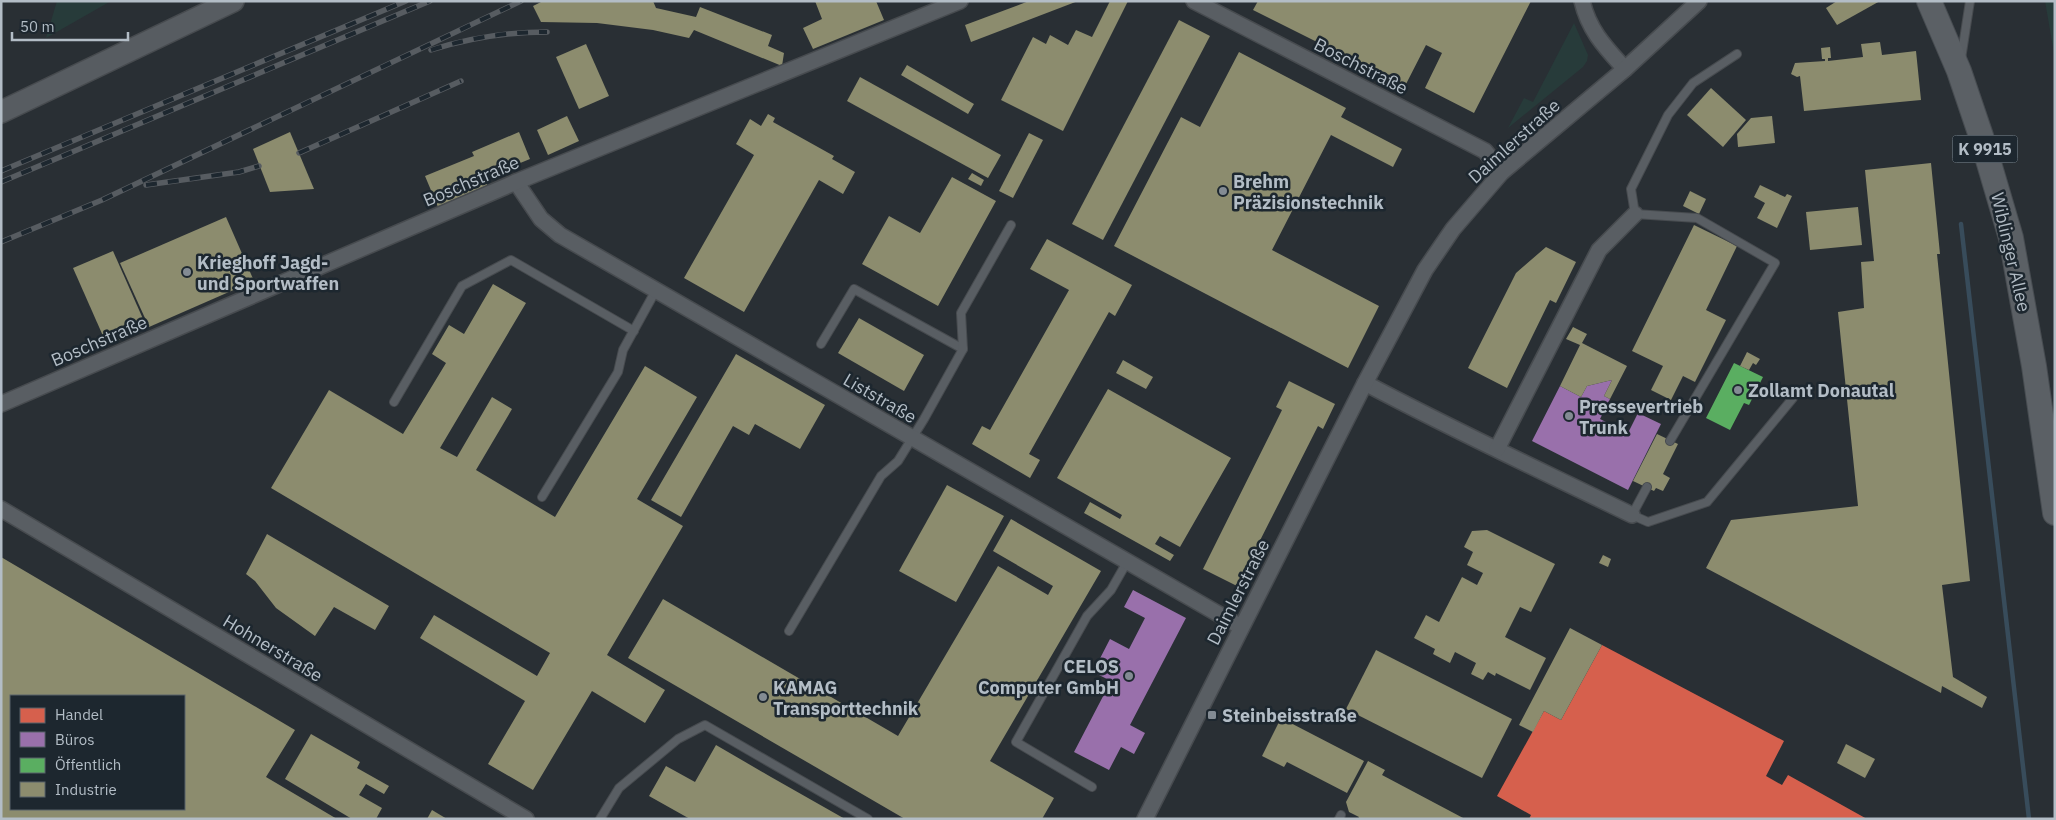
<svg xmlns="http://www.w3.org/2000/svg" width="2056" height="820" viewBox="0 0 2056 820" font-family="'IBM Plex Sans',sans-serif">
<rect width="100%" height="100%" fill="#292f34"/>
<g fill="#273b3a">
<path d="M57,1h54l-65,37z"/>
<path d="M2045,1h10v58z"/>
<path d="M1574,23l14,32 -1,6 -4,6 -75,61 16,-30 9,4z"/>
</g>
<path fill="#d6604d" d="M1602,645l182,96 -18,35 16,9 6,-10 79,44h-338l2,-4 -34,-19 47,-85 17,9z"/>
<g fill="#9970ab">
<path d="M1612,380l-8,16 6,3 -10,20 28,14 10,-20 23,11 -33,66 -96,-49 28,-55 21,11 6,-11z"/>
<path d="M1133,590l53,28 -56,107 15,8 -11,21 -13,-7 -12,23 -35,-18 37,-71 -18,-9 17,-33 19,10 16,-31 -21,-11z"/>
</g>
<path fill="#5aae61" d="M1734,363l29,14 -14,28 -5,-2 -14,27 -24,-12z"/>
<g fill="#8c8c6e" fill-rule="evenodd">
<path d="M543,1h110l3,7 40,9 4,-10 72,28 -4,11 16,7 -2,13 -88,-36 -5,8 -36,-8 -56,-7 -56,-1 -8,-16z"/>
<path d="M815,1h61l8,19 -71,29 -10,-21 19,-9z"/>
<path d="M1029,1h49l-107,41 -6,-17z"/>
<path d="M1110,1h18l-65,130 -62,-31 32,-63 13,7 4,-9 18,10 8,-15 16,7z"/>
<path d="M1258,1h273l-57,112 -49,-25 17,-35 -16,-8 -21,41 -152,-76z"/>
<path d="M1837,1h43l-43,24 -11,-17z"/>
<path d="M1179,20l31,16 -107,204 -31,-16z"/>
<path d="M1880,42l2,13 34,-4 5,49 -117,11 -4,-35 -3,1 -6,-3 4,-11 30,-2v-2h-3l-1,-11 9,-1 1,11h-3v3l35,-4 -2,-13z"/>
<path d="M586,44l23,52 -30,13 -23,-52z"/>
<path d="M1239,52l107,56 -5,9 61,32 -9,18 -62,-32 -59,115 107,56 -31,62 -234,-122 67,-129 19,10z"/>
<path d="M907,65l67,39 -6,10 -67,-39z"/>
<path d="M860,77l141,78 -13,23 -141,-77z"/>
<path d="M1711,88l35,32 -23,27 -36,-32z"/>
<path d="M768,114l7,4 -2,4 61,34 -2,3 23,13 -12,22 -24,-14 -75,132 -60,-34 70,-123 -18,-11 14,-25 11,7z"/>
<path d="M567,116l12,25 -31,14 -11,-25z"/>
<path d="M1772,116l3,27 -37,4 -1,-13 14,-16z"/>
<path d="M290,132l24,57 -44,3 -17,-43z"/>
<path d="M519,132l11,27 -46,19 4,9 -50,20 -13,-31 49,-20 -2,-4z"/>
<path d="M1029,133l14,7 -30,58 -14,-7z"/>
<path d="M1931,163l9,91h-3l33,327 -28,4 11,92 34,20 -5,11 -40,-22 -1,7 -235,-125 25,-48 127,-14 -20,-194 26,-4 -3,-46 13,-1 -9,-91z"/>
<path d="M972,173l12,7 -3,6 -13,-7z"/>
<path d="M952,177l44,24 -58,105 -76,-42 27,-48 31,17z"/>
<path d="M1760,185l25,12 2,-3 5,2 -15,32 -20,-10 8,-15 -11,-6z"/>
<path d="M1690,191l16,8 -7,15 -16,-8z"/>
<path d="M1858,207l4,38 -52,5 -4,-38z"/>
<path d="M226,217l28,64 -105,46 -29,-64z"/>
<path d="M1694,225l43,21 -31,64 20,10 -31,62 -12,-6 -12,24 -20,-10 12,-24 -31,-15z"/>
<path d="M1047,239l85,46 -17,31 -6,-4 -80,142 11,6 -10,18 -58,-34 10,-18 8,4 79,-140 -39,-21z"/>
<path d="M1546,247l30,15 -20,41 -6,-3 -43,88 -39,-20 48,-95z"/>
<path d="M113,251l34,77 -40,17 -34,-77z"/>
<path d="M493,284l33,19 -86,145 17,9 35,-60 20,12 -36,61 79,47 90,-151 52,31 -60,102 46,27 -76,129 58,35 -20,33 -53,-32 -59,99 -45,-26 37,-63 -105,-63 14,-23 103,61 13,-23 -279,-165 58,-98 74,44 43,-71 -14,-9 17,-29 15,9z"/>
<path d="M859,318l65,37 -20,36 -66,-38z"/>
<path d="M1573,327l14,7 -5,9 45,23 -17,33 -6,-3 8,-16 -25,6 -6,11 -21,-11 20,-41 -14,-6z"/>
<path d="M1747,352l13,7 -4,6 -3,-2 -4,7 -9,-4z"/>
<path d="M736,354l89,51 -25,44 -45,-25 -6,11 -16,-9 -52,91 -30,-17z"/>
<path d="M1123,360l30,17 -7,12 -30,-16z"/>
<path d="M1289,381l46,23 -12,25 -5,-3 -81,160 -34,-17 79,-159 -6,-3z"/>
<path d="M1108,389l123,69 -51,89 -20,-11 -5,8 19,11 -4,6 -86,-48 6,-11 30,17 2,-4 -65,-37z"/>
<path d="M1657,434l21,10 -15,30 7,4 -7,13 -7,-3 -2,3 -21,-10z"/>
<path d="M947,485l57,31 -48,86 -57,-31z"/>
<path d="M1011,519l90,52 -111,190 64,37 -12,21h-137l-277,-161 35,-59 235,137 100,-170 50,29 5,-9 -60,-35z"/>
<path d="M1487,530l68,34 -24,48 -11,-5 -15,30 41,21 -16,32 -34,-17 -1,3 -7,-4 -5,8 -12,-6 5,-11 -21,-11 -5,11 -17,-9 2,-5 -21,-11 12,-23 13,7 23,-45 15,8 6,-12 -16,-8 6,-13 -9,-5 8,-16z"/>
<path d="M267,534l122,72 -14,24 -41,-23 -19,29 -39,-28 -21,-27 -9,-7z"/>
<path d="M1603,555l8,4 -3,8 -9,-4z"/>
<path d="M1,557l294,173 -29,47 71,42h-336zM11,696h173v113h-173z"/>
<path d="M1570,628l32,17 -41,75 -17,-9 -11,21 -14,-7z"/>
<path d="M1376,650l136,69 -30,59 -136,-69z"/>
<path d="M1281,718l83,43 -17,32 -60,-31 -3,5 -22,-11z"/>
<path d="M311,734l49,28 -3,6 32,18 -5,8 -18,-10 -7,11 23,13 -6,11h-24l-67,-40z"/>
<path d="M1846,744l29,15 -10,19 -28,-15z"/>
<path d="M716,745l55,32 74,42h-155l-41,-23 17,-30 29,16z"/>
<path d="M1368,761l17,9 -3,5 83,44h-107l1,-2 -10,-5 -3,-10z"/>
<path d="M432,810l15,9h-20z"/>
</g>
<g fill="none" stroke-linecap="round" stroke-linejoin="round">
<path stroke="#384c5b" stroke-width="4.5" d="M1961,224l68,595"/>
<defs>
<g id="lane">
<path d="M1961,59l9,-58"/>
<path d="M821,344l33,-55 109,60"/>
<path d="M394,402l68,-116 49,-26 123,71"/>
<path d="M1670,441l105,-178 -78,-45 -62,-4 -4,-25 37,-74 25,-32 44,-29"/>
<path d="M1647,487l-15,28 16,7 59,-20 86,-104"/>
<path d="M542,497l76,-125 5,-22 33,-60"/>
<path d="M789,631l92,-155 17,-15 26,-42 39,-70 -2,-36 50,-88"/>
<path d="M1092,787l-76,-45 71,-126 24,-26 16,-28"/>
<path d="M600,819l19,-31 59,-49 27,-14 163,94"/>
<path d="M1339,819l2,-4"/>
</g>
<g id="street">
<path d="M1194,1l291,150 17,21"/>
<path d="M1582,1c7,30 24,47 43,68"/>
<path d="M516,182l25,37 19,16 681,392"/>
<path d="M1365,383c88,47 177,88 267,132"/>
<path d="M1,404l515,-222 444,-181"/>
<path d="M1497,449l102,-199 36,-36"/>
<path d="M1,509l525,310"/>
<path d="M1145,819l220,-436 60,-113 28,-41 49,-57 123,-103 74,-68"/>
</g>
<path id="secondary" d="M1,112l232,-111"/>
<path id="primary" d="M1929,1l30,70 22,65 30,102 23,128 21,147"/>
</defs>
<use href="#lane" stroke="#474b4f" stroke-width="10"/>
<use href="#street" stroke="#474b4f" stroke-width="18"/>
<use href="#secondary" stroke="#474b4f" stroke-width="24"/>
<use href="#primary" stroke="#474c51" stroke-width="26"/>
<use href="#lane" stroke="#595e63" stroke-width="8"/>
<use href="#street" stroke="#595e63" stroke-width="15"/>
<use href="#secondary" stroke="#575c61" stroke-width="21"/>
<use href="#primary" stroke="#5b6065" stroke-width="24"/>
<defs>
<g id="rail">
<path d="M431,50c38,-12 75,-18 116,-18"/>
<path d="M299,153l162,-72"/>
<path d="M1,171l405,-170"/>
<path d="M1,182l429,-181"/>
<path d="M146,185l93,-13 20,-6"/>
<path d="M1,242l101,-42 419,-199"/>
</g>
</defs>
<use href="#rail" stroke="#575c61" stroke-width="5.5"/>
<use href="#rail" stroke="#1d272f" stroke-width="4" stroke-dasharray="11" stroke-linecap="butt"/>
</g>
<g fill="#838b93" stroke="#1d272f" stroke-width="2">
<circle cx="1223" cy="191" r="5"/>
<circle cx="187" cy="272" r="5"/>
<circle cx="1738" cy="390" r="5"/>
<circle cx="1569" cy="416" r="5"/>
<circle cx="1129" cy="676" r="5"/>
<circle cx="763" cy="697" r="5"/>
<rect x="1207" y="710" width="10" height="10" rx="2.5"/>
</g>
<g text-anchor="middle" dominant-baseline="central" stroke-width="5" stroke-linejoin="round" paint-order="stroke">
<rect fill="#1d272f" stroke="#869099" stroke-width="1" x="1952.5" y="135.5" width="65" height="27" rx="4"/>
<g font-size="16" font-weight="bold" fill="#b3bdc6">
<text x="1985" y="149">K 9915</text>
</g>
<g font-size="18" fill="#b3bdc6" stroke="#1d272f">
<text transform="translate(1361 66) rotate(27)">Boschstraße</text>
<text transform="translate(1514 141) rotate(-42)">Daimlerstraße</text>
<text transform="translate(471 181) rotate(-23)">Boschstraße</text>
<text transform="translate(2011 252) rotate(77)">Wiblinger Allee</text>
<text transform="translate(99 341) rotate(-23)">Boschstraße</text>
<text transform="translate(880 398) rotate(30)">Liststraße</text>
<text transform="translate(1238 592) rotate(-63)">Daimlerstraße</text>
<text transform="translate(273 648) rotate(31)">Hohnerstraße</text>
</g>
<g font-size="18" font-weight="bold" fill="#b3bdc6" stroke="#1d272f" text-anchor="start">
<text x="1233" y="181">Brehm<tspan x="1233" dy="21">Präzisionstechnik</tspan></text>
<text x="197" y="262">Krieghoff Jagd-<tspan x="197" dy="21">und Sportwaffen</tspan></text>
<text x="1748" y="390">Zollamt Donautal</text>
<text x="1579" y="406">Pressevertrieb<tspan x="1579" dy="21">Trunk</tspan></text>
<text x="1119" y="666" text-anchor="end">CELOS<tspan x="1119" dy="21">Computer GmbH</tspan></text>
<text x="773" y="687">KAMAG<tspan x="773" dy="21">Transporttechnik</tspan></text>
<text x="1222" y="715">Steinbeisstraße</text>
</g>
</g>
<rect width="2056" height="820" fill="none" stroke="#b3bdc6" stroke-width="5"/>
<rect x="10" y="695" width="175" height="115" fill="#1d272f" stroke="#59636b"/>
<rect x="20" y="708" width="25" height="15" fill="#d6604d" stroke="#59636b"/>
<text x="55" y="720" font-size="15" fill="#b3bdc6">Handel</text>
<rect x="20" y="732" width="25" height="15" fill="#9970ab" stroke="#59636b"/>
<text x="55" y="745" font-size="15" fill="#b3bdc6">Büros</text>
<rect x="20" y="758" width="25" height="15" fill="#5aae61" stroke="#59636b"/>
<text x="55" y="770" font-size="15" fill="#b3bdc6">Öffentlich</text>
<rect x="20" y="782" width="25" height="15" fill="#8c8c6e" stroke="#59636b"/>
<text x="55" y="795" font-size="15" fill="#b3bdc6">Industrie</text>
<path d="M12 32v8h116v-8" fill="none" stroke="#b3bdc6" stroke-width="2.5"/>
<text x="20" y="32" font-size="15" fill="#b3bdc6" stroke="#1d272f" stroke-width="4" paint-order="stroke">50 m</text>
</svg>
